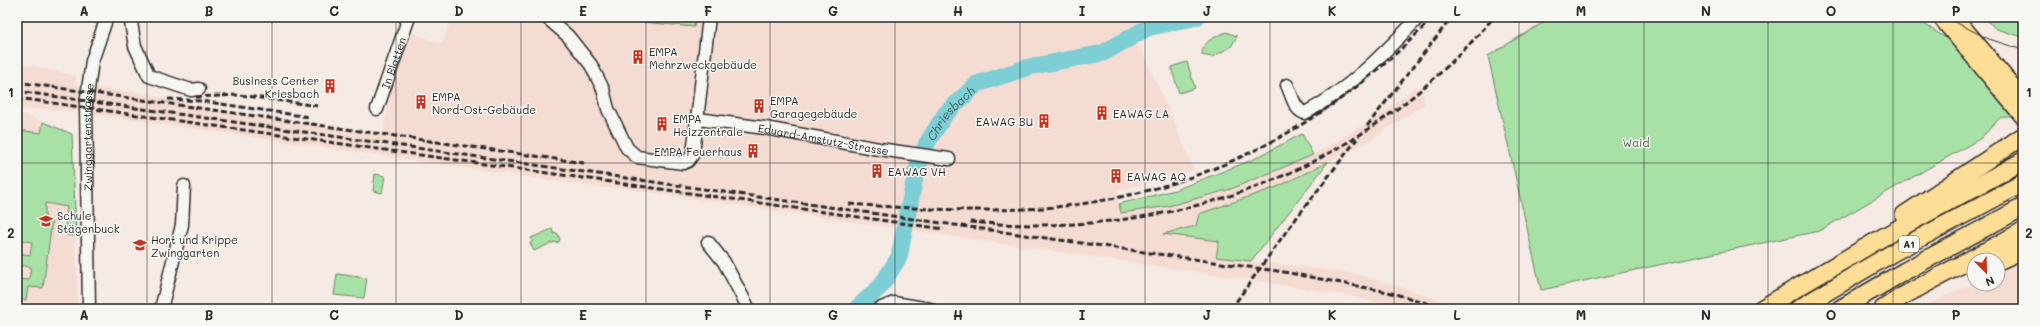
<svg xmlns="http://www.w3.org/2000/svg" width="2040" height="326" viewBox="0 0 2040 326" font-family="Mali,sans-serif">
<rect width="100%" height="100%" fill="#f6eae4"/>
<filter id="ink" filterUnits="userSpaceOnUse"><feTurbulence type="fractalNoise" baseFrequency=".025" numOctaves="2"/><feDisplacementMap in="SourceGraphic" scale="8" xChannelSelector="R" yChannelSelector="G"/><feConvolveMatrix kernelMatrix="1 2 1 2 8 2 1 2 1" color-interpolation-filters="sRGB"/></filter>
<g filter="url(#ink)">
<g fill="#f5dcd3">
<path d="M452,17h701l-21,10 63,143 -78,21 4,22 48,-7 62,-17 82,-34 67,-40 36,-29 7,9 1,9 -55,37 -92,46 -77,27 -4,12 -32,8 55,7 -3,16 136,16 47,13 65,23h-62l-57,-14 -81,-13 -643,-94h-17l-538,-78 -49,-1v-47l59,14v9l70,9 87,19 150,22 18,-106 41,15z"/>
<path d="M17,114l9,1 46,19 6,173 -61,2z"/>
<path d="M2023,263v46h-106l57,-26 24,1v-11z"/>
</g>
<g fill="#a8e1a5" stroke="#6a8668">
<path d="M590,17h51l54,5 -1,5z"/>
<path d="M1552,17h361l36,23 62,76 -11,2 -19,20 -162,93 -278,59 -53,-234z"/>
<path d="M1983,17h40v20l-27,-8z"/>
<path d="M1226,32l11,4 -6,11 -19,10 -10,-2c0,-14 13,-18 24,-23z"/>
<path d="M1187,62l8,26 -16,5 -8,-26z"/>
<path d="M43,122l29,12 4,102 -10,-1 1,-9h-2l2,-19 -22,-4v16l7,2 -9,67 -15,-1 -2,13 -9,-1v-20l12,1 2,-13 -14,-2 1,-12 12,2 2,-13 -12,-2 1,-6h-4v-104l24,3z"/>
<path d="M1302,134l11,21 -82,34 -62,17 -48,7 -2,-9 56,-14 77,-30z"/>
<path d="M1328,162l-77,99 -35,-4 3,-16 -56,-7 33,-8 3,-12 78,-27z"/>
<path d="M375,174l10,2 -3,17 -9,-2z"/>
<path d="M552,229l2,5 3,-1 3,6 -1,3 -8,1 -17,8 -4,-8 3,-2 -2,-3z"/>
<path d="M337,274l30,4 -3,20 -30,-3z"/>
</g>
<g fill="none" stroke-linecap="round" stroke-linejoin="round">
<path stroke="#7dced5" stroke-width="17" id="s1" d="M856,309l25,-23 18,-29 17,-85 11,-29 19,-30 31,-29 52,-17 74,-14 44,-25 50,-11"/>
<defs>
<g id="minor">
<path d="M130,17l5,29 14,30 42,14 8,-1"/>
<path d="M546,17l22,19 23,29 12,24 5,20 19,39 10,9 46,6 5,-2 5,-7 16,-137"/>
<path d="M1287,85c5,10 7,25 18,28 43,-22 81,-62 114,-96"/>
<path id="s2" d="M377,109l32,-92"/>
<path id="s3" d="M698,119l67,9 114,21 70,10"/>
<path d="M708,242l16,20 25,47"/>
<path id="s4" d="M89,309l-3,-205 6,-43 15,-44"/>
<path d="M161,309l21,-84 2,-39"/>
<path d="M879,309l15,-6 36,6"/>
</g>
<g id="major">
<path d="M1940,17l83,100"/>
<path d="M1955,17l68,81"/>
</g>
<g id="highway">
<path d="M1904,215l119,-79"/>
<path d="M1998,261l25,-11"/>
<path d="M1761,309l124,-73 138,-75"/>
<path d="M1798,309l96,-57 129,-69"/>
<path d="M1840,309l65,-38 118,-64"/>
<path d="M1883,309l20,-13 120,-65"/>
</g>
</defs>
<use href="#minor" stroke="#2b2b2b" stroke-width="15"/>
<use href="#major" stroke="#2b2b2b" stroke-width="18"/>
<use href="#highway" stroke="#2b2b2b" stroke-width="20"/>
<use href="#minor" stroke="#f6f6f2" stroke-width="12"/>
<use href="#major" stroke="#fedd96" stroke-width="15"/>
<use href="#highway" stroke="#fedd96" stroke-width="17"/>
<path stroke="#2b2b2b" stroke-width="1" d="M1945,17l44,22 34,11"/>
<g stroke="#2b2b2b" stroke-width="3" stroke-dasharray="6 3" stroke-linecap="butt">
<path d="M17,82l567,81"/>
<path d="M17,91l1267,181 104,20 60,17"/>
<path d="M196,97l44,-2 78,11"/>
<path d="M17,98l927,131"/>
<path d="M168,99l33,2 108,16"/>
<path d="M1367,126l85,-109"/>
<path d="M849,204c68,5 137,9 206,3 147,-14 278,-83 378,-190"/>
<path d="M970,222c206,18 388,-46 524,-205"/>
<path d="M1231,309l57,-80 69,-90"/>
</g>
</g>
</g>
<path fill="none" stroke="#2b2b2b" stroke-width="1" stroke-opacity="0.55" d="M147,17v292M272,17v292M396,17v292M521,17v292M646,17v292M770,17v292M895,17v292M1020,17v292M1145,17v292M1270,17v292M1394,17v292M1519,17v292M1644,17v292M1768,17v292M1893,17v292M17,163h2006"/>
<defs>
<symbol id="building-bare" viewBox="-9 -9 18 18"><path d="M-4-6H4V6H1V3H-1V6H-4ZM-2.5-4.3h1.7v1.8h-1.7ZM.8-4.3h1.7v1.8H.8ZM-2.5-1h1.7V.8h-1.7ZM.8-1h1.7V.8H.8Z" fill="#c8321e" stroke="#f6f6f2" stroke-width="2.5" paint-order="stroke"/></symbol>
<symbol id="school-bare" viewBox="-9 -9 18 18"><path d="M0-5L7-2L0 1L-7-2ZM-4 1L0 2.5L4 1V4Q0 6-4 4Z" fill="#c8321e" stroke="#f6f6f2" stroke-width="2.5" paint-order="stroke"/></symbol>
</defs>
<g fill-rule="evenodd">
<use href="#building-bare" x="628" y="47" width="20" height="20"/>
<use href="#building-bare" x="320" y="76" width="20" height="20"/>
<use href="#building-bare" x="411" y="92" width="20" height="20"/>
<use href="#building-bare" x="749" y="96" width="20" height="20"/>
<use href="#building-bare" x="1092" y="103" width="20" height="20"/>
<use href="#building-bare" x="1034" y="111" width="20" height="20"/>
<use href="#building-bare" x="652" y="114" width="20" height="20"/>
<use href="#building-bare" x="743" y="141" width="20" height="20"/>
<use href="#building-bare" x="867" y="161" width="20" height="20"/>
<use href="#building-bare" x="1106" y="166" width="20" height="20"/>
<use href="#school-bare" x="36" y="211" width="20" height="20"/>
<use href="#school-bare" x="130" y="235" width="20" height="20"/>
</g>
<g text-anchor="middle" dominant-baseline="central" stroke-width="3" stroke-linejoin="round" paint-order="stroke">
<rect fill="#f6f6f2" stroke="#686867" stroke-width="1" x="1899" y="236" width="20" height="16" rx="3"/>
<g font-size="10" font-weight="bold" fill="#2b2b2b">
<text x="1909" y="244">A1</text>
</g>
<g font-size="11" fill="#2b2b2b" stroke="#f6f6f2" text-anchor="start">
<text x="649" y="51">EMPA<tspan x="649" dy="13">Mehrzweckgebäude</tspan></text>
<text x="319" y="80" text-anchor="end">Business Center<tspan x="319" dy="13">Kriesbach</tspan></text>
<text x="432" y="96">EMPA<tspan x="432" dy="13">Nord-Ost-Gebäude</tspan></text>
<text x="770" y="100">EMPA<tspan x="770" dy="13">Garagegebäude</tspan></text>
<text x="1113" y="113">EAWAG LA</text>
<text x="673" y="118">EMPA<tspan x="673" dy="13">Heizzentrale</tspan></text>
<text x="1033" y="121" text-anchor="end">EAWAG BU</text>
<text x="742" y="151" text-anchor="end">EMPA Feuerhaus</text>
<text x="888" y="171">EAWAG VH</text>
<text x="1127" y="176">EAWAG AQ</text>
<text x="57" y="215">Schule<tspan x="57" dy="13">Stägenbuck</tspan></text>
<text x="151" y="239">Hort und Krippe<tspan x="151" dy="13">Zwinggarten</tspan></text>
</g>
<g font-size="11" fill="#2b2b2b" stroke="#f6f6f2">
<text stroke="none"><textPath href="#s2" startOffset="49">In Blatten</textPath></text>
<text stroke="none"><textPath href="#s4" startOffset="172">Zwinggartenstrasse</textPath></text>
<text stroke="none"><textPath href="#s3" startOffset="127">Eduard-Amstutz-Strasse</textPath></text>
</g>
<g font-size="11" fill="#4a584a" stroke="#f6f6f2">
<text x="1636" y="142">Waid</text>
</g>
<g font-size="12" font-style="italic" fill="#445c5e" stroke="#f6f6f2">
<text stroke="none"><textPath href="#s1" startOffset="224">Chriesbach</textPath></text>
</g>
</g>
<rect width="2040" height="326" fill="none" stroke="#f6f6f2" stroke-width="44"/>
<g transform="translate(1986 272) rotate(157)"><circle r="19" fill="#f6f6f2" stroke="#a5a5a2"/>
<path d="M0-3L7 15L0 10L-7 15Z" fill="#c8321e"/>
<text y="-6" font-size="11" font-weight="bold" text-anchor="middle" fill="#2b2b2b">N</text>
</g>
<rect x="22" y="22" width="1996" height="282" fill="none" stroke="#2b2b2b" stroke-width="1.5"/>
<g font-size="13" text-anchor="middle" font-weight="bold" fill="#2b2b2b">
<text x="84" y="16">A</text>
<text x="209" y="16">B</text>
<text x="334" y="16">C</text>
<text x="459" y="16">D</text>
<text x="583" y="16">E</text>
<text x="708" y="16">F</text>
<text x="833" y="16">G</text>
<text x="958" y="16">H</text>
<text x="1082" y="16">I</text>
<text x="1207" y="16">J</text>
<text x="1332" y="16">K</text>
<text x="1457" y="16">L</text>
<text x="1581" y="16">M</text>
<text x="1706" y="16">N</text>
<text x="1831" y="16">O</text>
<text x="1956" y="16">P</text>
<text x="11" y="97">1</text>
<text x="2029" y="97">1</text>
<text x="11" y="238">2</text>
<text x="2029" y="238">2</text>
<text x="84" y="320">A</text>
<text x="209" y="320">B</text>
<text x="334" y="320">C</text>
<text x="459" y="320">D</text>
<text x="583" y="320">E</text>
<text x="708" y="320">F</text>
<text x="833" y="320">G</text>
<text x="958" y="320">H</text>
<text x="1082" y="320">I</text>
<text x="1207" y="320">J</text>
<text x="1332" y="320">K</text>
<text x="1457" y="320">L</text>
<text x="1581" y="320">M</text>
<text x="1706" y="320">N</text>
<text x="1831" y="320">O</text>
<text x="1956" y="320">P</text>
</g>
</svg>
